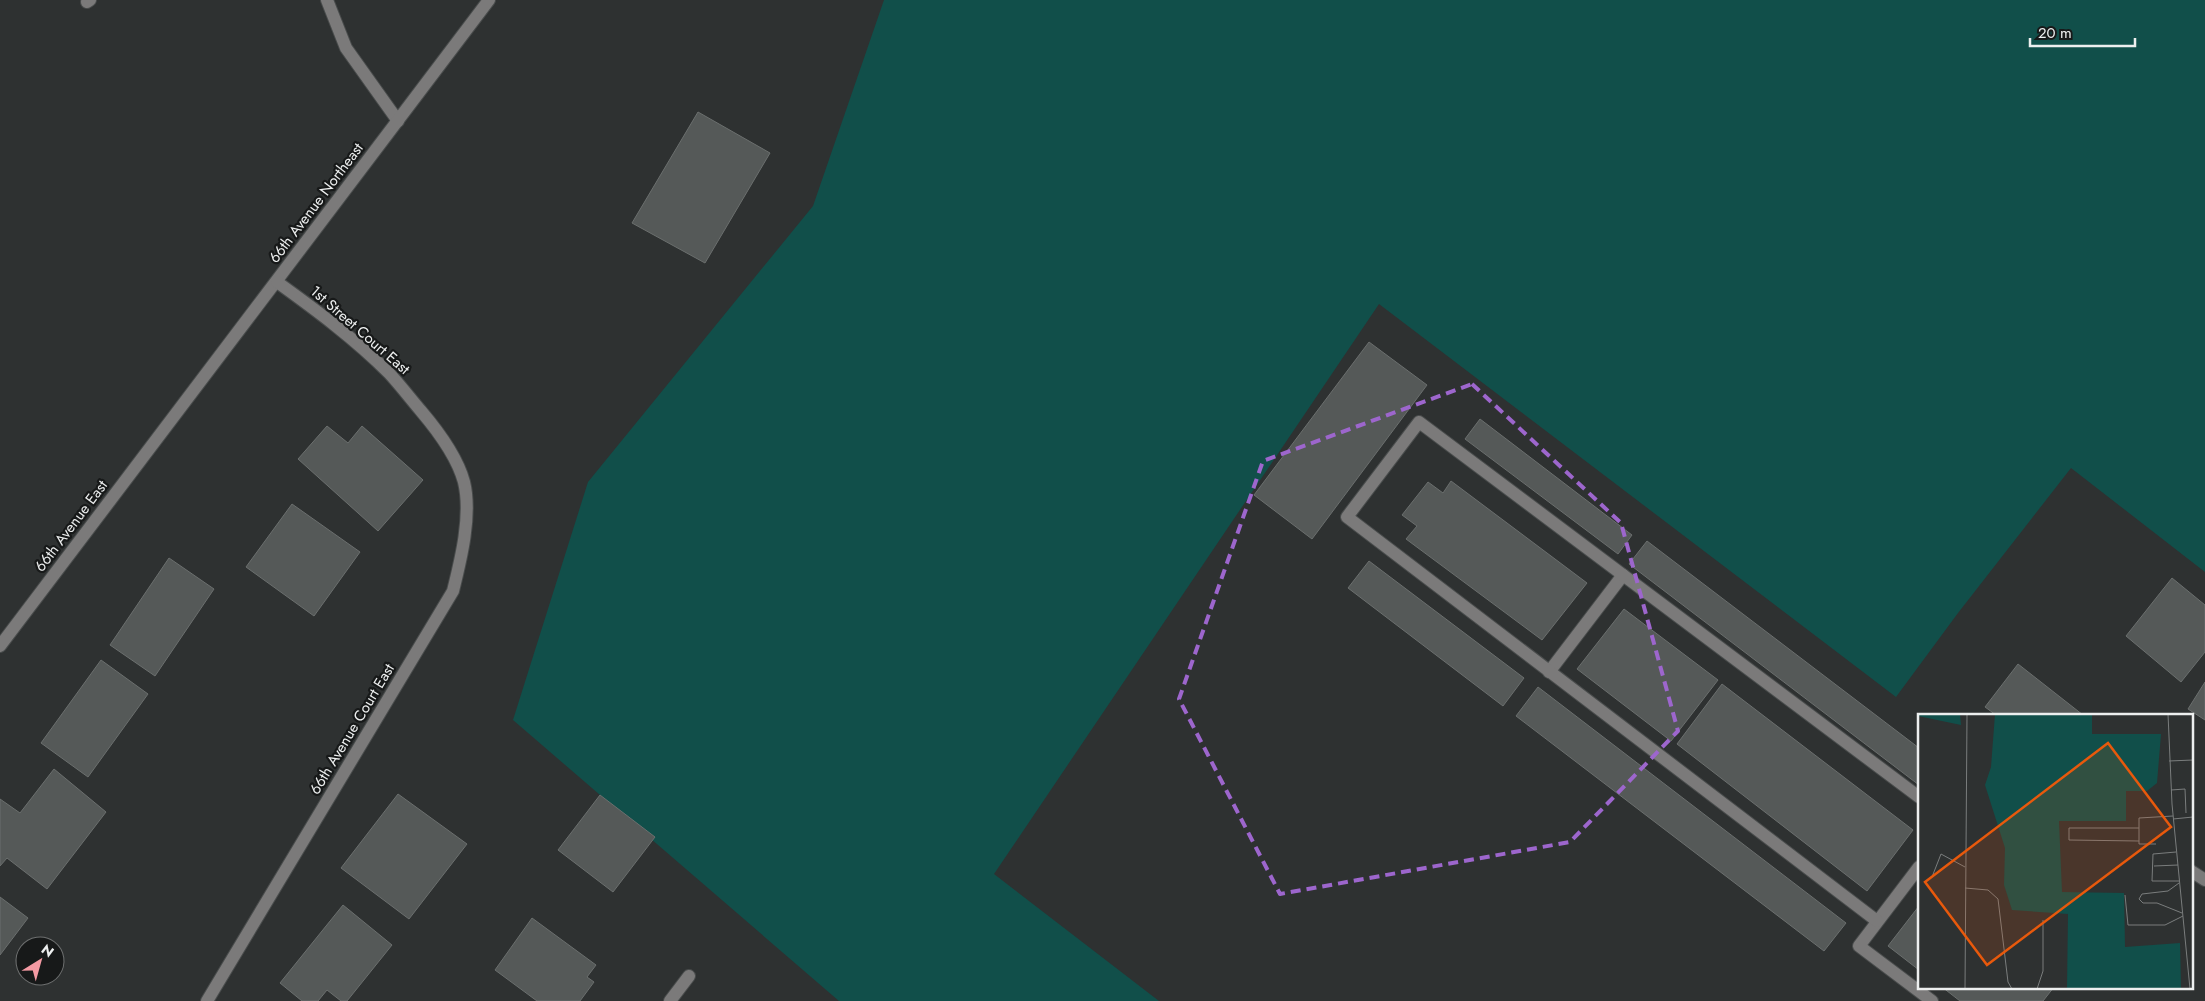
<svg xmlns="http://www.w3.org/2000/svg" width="2205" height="1001" viewBox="0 0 2205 1001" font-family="Jost,sans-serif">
<rect width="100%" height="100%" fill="#2e3131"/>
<path fill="#114f4a" d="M884,0h1321v572l-134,-104 -113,145 -62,84 -517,-393 -385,570 165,127h-320l-326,-281 75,-238 225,-276z"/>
<g fill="#555958" stroke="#6b6f6e">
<path d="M698,112l72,41 -65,110 -73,-40z"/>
<path d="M1369,342l58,43 -115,154 -58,-44z"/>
<path d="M1480,419l152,116 -14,19 -153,-115z"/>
<path d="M327,426l21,17 14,-17 61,54 -45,51 -80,-72z"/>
<path d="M1451,481l136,102 -45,57 -136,-101 11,-13 -15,-11 26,-33 15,11z"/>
<path d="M292,504l68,48 -46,64 -68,-49z"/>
<path d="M1647,541l272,207v37l-290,-221z"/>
<path d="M169,558l45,31 -59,87 -45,-31z"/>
<path d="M1369,561l155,117 -21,28 -155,-118z"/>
<path d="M2172,578l33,27v47l-24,30 -55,-46z"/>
<path d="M1624,609l94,71 -47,61 -94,-72z"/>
<path d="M101,660l47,34 -60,83 -47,-34z"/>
<path d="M2018,664l65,51h-87l-11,-8z"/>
<path d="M2205,682v38l-17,-11z"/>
<path d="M1722,684l191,146 -46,61 -190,-147z"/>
<path d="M1538,687l308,236 -22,28 -308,-235z"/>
<path d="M54,769l52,43 -59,77 -40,-31 -7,8v-67l20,14z"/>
<path d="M398,794l69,50 -58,75 -68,-51z"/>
<path d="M600,795l55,42 -42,55 -55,-42z"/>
<path d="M0,897l28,21 -28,37z"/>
<path d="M343,905l49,40 -45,56h-6l-14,-11 -9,11h-16l-22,-18z"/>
<path d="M1919,906v64l-31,-24z"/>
<path d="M532,918l64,47 -9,12 7,5 -14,19h-43l-42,-31z"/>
<path d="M1942,987h112l-11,14h-83z"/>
</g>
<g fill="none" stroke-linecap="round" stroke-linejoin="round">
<defs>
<g id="minor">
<path d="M327,0l19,48 52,73"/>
<path d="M87,2l3,-2"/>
<path d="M0,646l489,-646"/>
<path d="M1549,672l74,-97"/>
<path d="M1919,867l-60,79 73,55"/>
<path d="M2191,871l14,9"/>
<path d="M1877,921l-530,-404 72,-95 500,375"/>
<path d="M207,1001l246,-410c8,-32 19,-76 11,-109 -7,-26 -26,-51 -43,-71 -11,-13 -21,-26 -32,-38 -34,-34 -73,-63 -112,-91"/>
<path d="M670,1001l19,-25"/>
</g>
</defs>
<use href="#minor" stroke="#494c4c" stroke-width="14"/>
<use href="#minor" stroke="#7b7a7a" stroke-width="12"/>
</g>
<path fill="none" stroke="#9d66cd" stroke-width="4" stroke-dasharray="10 6" stroke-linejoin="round" d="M1472,384l149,139 57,208 -108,111 -290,52 -101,-195 84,-238z"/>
<g text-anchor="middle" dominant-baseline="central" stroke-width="4.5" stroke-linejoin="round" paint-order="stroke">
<g font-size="15" fill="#edefef" stroke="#171919">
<text transform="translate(316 203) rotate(-53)">66th Avenue Northeast</text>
<text transform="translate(360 330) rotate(41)">1st Street Court East</text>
<text transform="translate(71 526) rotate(-53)">66th Avenue East</text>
<text transform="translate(352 729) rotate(-59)">66th Avenue Court East</text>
</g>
</g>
<g transform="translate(1918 714)">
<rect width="275" height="275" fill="#2e3131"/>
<path d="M0,0h42l1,11 -43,-9zM77,0h97v20h69l-4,49 -10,8h-21v30h-67l3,71 62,1 1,54 55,-4 1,46h-114l1,-75 -56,-4 -8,-25 1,-37 -20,-63 6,-18z" fill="#114f4a"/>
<path fill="none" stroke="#7a7d7d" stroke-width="1" d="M250,0l4,90 18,185M251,47l24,-1M253,76l14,-1 1,24M255,105l20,-2M221,127l-70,-1v-12h70M238,130h-17v-26l34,-2M258,138l-23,2 -1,27h27M236,152l24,-1M14,163l9,-23 24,13M261,169l-11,8 -26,3 -3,5 4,4h14l25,10M47,174l23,2 10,9 10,83 4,7M207,181l3,30h37l18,-9M47,275l2,-275M119,275l6,-18v-51"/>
<path fill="#e8590c" fill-opacity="0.15" stroke="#e8590c" stroke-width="2.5" d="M190,29l63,84 -184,138 -62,-83z"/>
<rect width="275" height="275" fill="none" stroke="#edefef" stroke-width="2.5"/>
</g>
<g transform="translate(40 961) rotate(37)"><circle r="24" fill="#171919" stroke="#6d6f6f"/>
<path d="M0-4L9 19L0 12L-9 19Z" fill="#f49aa3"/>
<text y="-8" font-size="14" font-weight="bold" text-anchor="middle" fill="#edefef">N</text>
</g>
<path d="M2030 38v8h105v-8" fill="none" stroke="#edefef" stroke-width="2.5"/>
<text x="2038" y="38" font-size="15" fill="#edefef" stroke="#171919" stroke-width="4" paint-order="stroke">20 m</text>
</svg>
